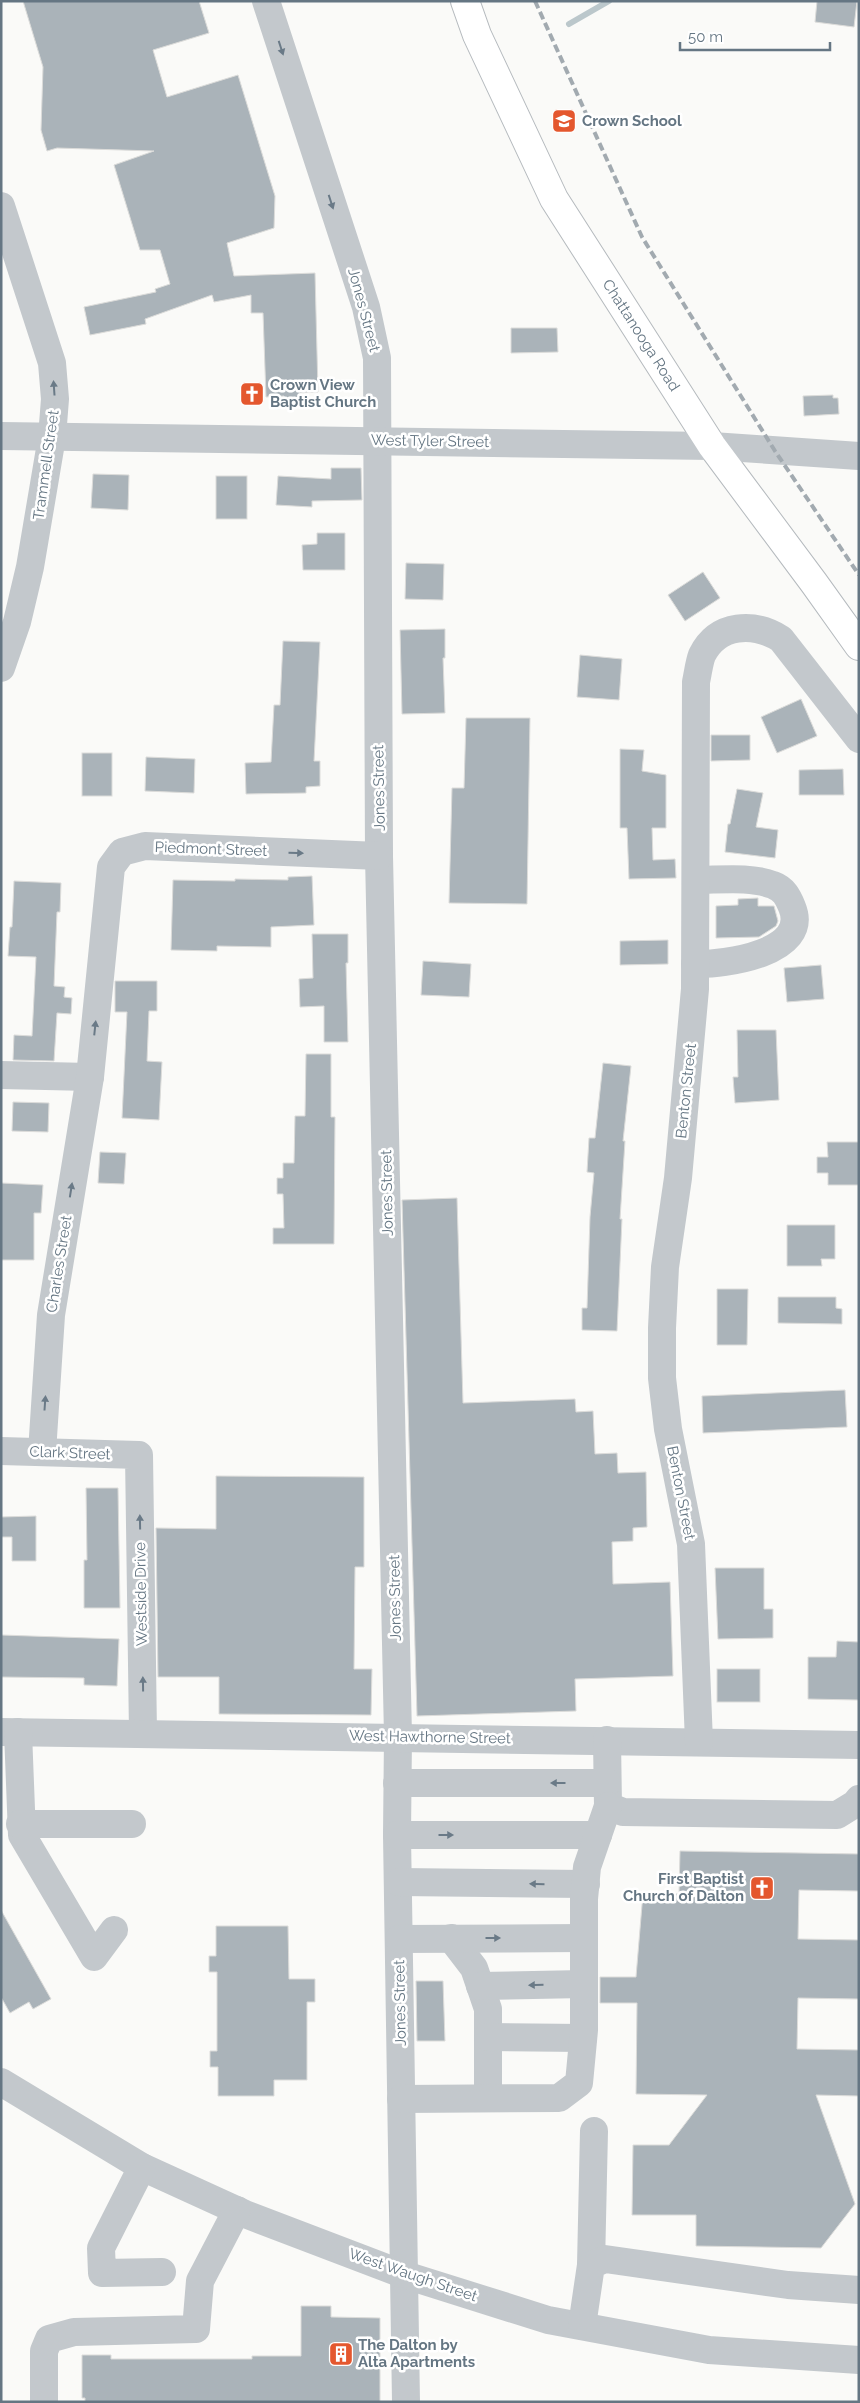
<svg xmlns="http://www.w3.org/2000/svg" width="860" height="2403" viewBox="0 0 860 2403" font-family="Raleway,sans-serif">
<rect width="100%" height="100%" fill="#fafaf8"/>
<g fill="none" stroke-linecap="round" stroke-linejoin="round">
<path stroke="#bbc7cb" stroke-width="6" d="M569,24l40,-23"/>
</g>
<g fill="#aab3b9" stroke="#dcdcda">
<path d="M23,1h176l10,32 -56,17 14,47 71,-22 37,121 -1,32 -47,15 7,33 81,-3 3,119 -19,1 1,12h-16v-9l-18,1 -3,-84h-12v-18l-37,7 -2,-7 -67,24 1,5 -56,11 -6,-28 72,-15 -1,-3 15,-5 -10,-34h-20l-26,-85 40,-14 -97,-3 -10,3 -6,-21 2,-63z"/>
<path d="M817,1h40l-3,26 -39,-5z"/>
<path d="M511,328h46l1,24 -47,1z"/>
<path d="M833,395v3h5l1,16 -35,2 -1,-20z"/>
<path d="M331,468h30l1,32 -50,1v6l-36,-2 2,-29 53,3z"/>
<path d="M93,474l36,1 -1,35 -37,-2z"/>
<rect x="216" y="476" width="31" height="43"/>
<path d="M317,533h28v37h-42l-1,-25 15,-1z"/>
<path d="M406,563l38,1 -1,36 -38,-1z"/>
<path d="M703,572l17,26 -35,23 -17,-26z"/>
<path d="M445,629v29h-2l2,55 -43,1 -2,-84z"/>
<path d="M283,641l37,1 -6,119h6v25l-14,1v6l-60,1 -1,-31 26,-1 3,-57h6z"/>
<path d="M580,655l42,4 -3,41 -42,-3z"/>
<path d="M801,699l16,37 -40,17 -16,-36z"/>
<path d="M466,718h64l-3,186 -78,-1 3,-115h12z"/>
<path d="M711,735h39v25l-39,1z"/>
<path d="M620,749l24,1 -2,21 24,4v53h-14l1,32 22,-1 1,19 -47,1 -2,-51h-7z"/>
<rect x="82" y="753" width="30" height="43"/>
<path d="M146,757l49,2 -1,34 -49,-2z"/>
<path d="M843,769l1,26h-45v-25z"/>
<path d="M737,789l26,4 -7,34 22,3 -3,28 -50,-6 3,-28h2z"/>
<path d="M312,876l2,49 -43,2v20l-54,-1v5l-46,-1 2,-70 62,1v-2l53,1v-3z"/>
<path d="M14,881l47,2 -1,29h-3l-3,74 11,1 -1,10 8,1 -1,16 -14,-1 -3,48 -41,-1 1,-25 18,1 4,-79 -28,-1 2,-29h2z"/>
<path d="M758,898v8h16l4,15 -2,5 -17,11 -43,1v-32l22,-1v-6z"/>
<path d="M312,934h36v29h-2l2,79h-24v-36l-24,1 -1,-28 14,-1z"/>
<path d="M668,940v24l-48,1v-24z"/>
<path d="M423,961l48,3 -2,33 -48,-2z"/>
<path d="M821,965l3,34 -37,3 -3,-34z"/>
<path d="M115,981h42v30h-8l-2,50 15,1 -3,58 -37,-2 5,-106h-12z"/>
<path d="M737,1030h39l3,70 -44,3 -2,-26h5z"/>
<path d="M306,1054h25v63h4l-1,127h-61v-16h11l-1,-34h-6v-16h6v-15h11l1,-47h10z"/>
<path d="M603,1063l28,3 -8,75h2l-5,78h2l-5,112 -35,-1v-22h5l3,-91 4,-44 -7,-1 2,-34h6z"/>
<path d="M13,1102l36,1 -1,29 -36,-1z"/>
<path d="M827,1142h32v43h-31v-12h-11v-16h11z"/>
<path d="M100,1152l26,1 -2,31 -26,-1z"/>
<path d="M1,1183l42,2 -2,28h-7v47h-33z"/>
<path d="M457,1198l6,205 112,-4 1,13 17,-1 2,43 22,-1 1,20 28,-1 1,55 -14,1v13l-21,1 1,42 57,-2 3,94 -98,3 1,32 -159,5 -15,-516z"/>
<path d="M787,1225h48v34h-14l1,7h-35z"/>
<path d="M717,1289h31l-1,56h-30z"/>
<path d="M778,1297h58v11l6,1v15l-64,-1z"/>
<path d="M845,1390l2,37 -144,6 -1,-37z"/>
<path d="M216,1476l148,1v90h-9l-1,102h18l-1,46 -152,-1v-37h-61l-2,-149 60,1z"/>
<path d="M86,1488h32l2,120h-36v-48h3z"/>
<path d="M36,1516v45h-24v-24h-11v-20z"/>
<path d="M715,1568h49v41h9v29l-55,1z"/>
<path d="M1,1635l118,4 -2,47 -33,-1v-7l-83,-1z"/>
<path d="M837,1641l22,1v58l-51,-1v-42h28z"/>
<rect x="717" y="1669" width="43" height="33"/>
<path d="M680,1851l179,3v37l-60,-1 -1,49 61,1v59l-61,-1 -1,51 62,1v46l-43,-1 39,109 -34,44 -125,-2v-31h-64l1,-70h36l38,-50 -71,-1 1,-91h-37v-26h36l7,-84 36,1z"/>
<path d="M1,1910l50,89 -18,10 -4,-7 -19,11 -9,-16z"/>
<path d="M216,1926h72l1,53h26v23h-8v78h-33v16h-56v-29h-8v-16h7v-79h-8v-16h7z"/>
<path d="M416,1981h27l2,60h-28z"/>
<path d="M301,2306h30v11l49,1v84h-295v-4h-3v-43h29v4h141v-3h49z"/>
</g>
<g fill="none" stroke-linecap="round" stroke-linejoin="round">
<defs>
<g id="major">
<path id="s1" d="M465,1l12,34 77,164 158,247 102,137 45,63"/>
</g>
</defs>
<use href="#major" stroke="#b5babe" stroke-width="30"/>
<g stroke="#c3c8cc" stroke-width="28">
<path d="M266,1l100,306 11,51 2,498 19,880 -1,99 9,567"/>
<path d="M1,206l51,157 3,36 -3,38 -22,130 -13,55 -16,46"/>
<path d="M1,436l711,10 147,10"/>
<path d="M695,964c29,1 116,-11 97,-57 -4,-10 -8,-18 -19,-22 -23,-9 -53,-5 -77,-5"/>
<path d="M1,1075l89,2"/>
<path d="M1,1451l138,4 4,278"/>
<path d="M42,1452l9,-137 39,-238 21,-210 11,-15 23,-6 234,10"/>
<path d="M1,1732l858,13"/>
<path d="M18,1732l4,103 72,122 20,-27"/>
<path d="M607,1740l1,66 15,6 214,3 18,-11 4,-5"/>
<path d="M699,1742l-8,-198 -23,-115 -6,-51v-50l3,-61 13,-89 17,-189 1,-307c2,-9 3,-19 6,-27 16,-32 52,-33 79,-16l78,100"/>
<path d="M397,1783h210"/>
<path d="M20,1824h112"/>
<path d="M397,1835h201"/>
<path d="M399,1882l187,2"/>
<path d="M451,1938l23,30 14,41v88"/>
<path d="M399,1939l185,-1"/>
<path d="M480,1986l104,-2"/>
<path d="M488,2037l95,1"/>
<path d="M1,2082l141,85 103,47 160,61 143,45 161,30 150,10"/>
<path d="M401,2099l158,-1 20,-15 5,-53v-131l3,-32 21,-61"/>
<path d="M142,2167l-41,81 1,25 60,-1"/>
<path d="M591,2265l3,-134"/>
<path d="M582,2326l9,-61 14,-6 183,26 71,5"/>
<path d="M44,2402v-51l5,-12 25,-7 122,-3 4,-48 37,-71"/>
</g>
<use href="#major" stroke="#fff" stroke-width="28"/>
<path stroke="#a2aab0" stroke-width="4" stroke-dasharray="8 4" stroke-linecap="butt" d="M535,1l107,236 133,214 84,124"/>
</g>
<defs><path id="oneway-solid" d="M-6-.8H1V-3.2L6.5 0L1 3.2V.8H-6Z" transform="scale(1.25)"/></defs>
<g fill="#6a7a87">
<use href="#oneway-solid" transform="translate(281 48) rotate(72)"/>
<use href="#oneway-solid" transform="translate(331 202) rotate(72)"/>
<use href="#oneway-solid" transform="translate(54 388) rotate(-94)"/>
<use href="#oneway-solid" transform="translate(296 853) rotate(2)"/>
<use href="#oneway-solid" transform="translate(95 1028) rotate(-84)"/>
<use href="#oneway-solid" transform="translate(71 1190) rotate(-81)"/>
<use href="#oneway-solid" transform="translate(45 1403) rotate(-86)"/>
<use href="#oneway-solid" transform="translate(140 1522) rotate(-91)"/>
<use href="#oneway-solid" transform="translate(143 1684) rotate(-91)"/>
<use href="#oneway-solid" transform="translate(558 1783) rotate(-180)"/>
<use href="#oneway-solid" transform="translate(446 1835)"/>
<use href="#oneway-solid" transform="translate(537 1884) rotate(-179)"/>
<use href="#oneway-solid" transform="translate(493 1938)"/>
<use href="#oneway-solid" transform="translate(536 1985) rotate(179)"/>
</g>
<defs>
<symbol id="school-square" viewBox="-11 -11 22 22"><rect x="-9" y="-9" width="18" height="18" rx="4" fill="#e4572e" stroke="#fff"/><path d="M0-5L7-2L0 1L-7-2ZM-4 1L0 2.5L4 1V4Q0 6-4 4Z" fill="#fff"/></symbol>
<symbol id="church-square" viewBox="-11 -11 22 22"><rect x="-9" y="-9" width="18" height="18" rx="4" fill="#e4572e" stroke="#fff"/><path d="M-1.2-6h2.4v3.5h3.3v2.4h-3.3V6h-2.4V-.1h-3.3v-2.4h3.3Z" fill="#fff"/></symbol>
<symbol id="building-square" viewBox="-11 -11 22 22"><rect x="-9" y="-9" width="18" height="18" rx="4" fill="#e4572e" stroke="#fff"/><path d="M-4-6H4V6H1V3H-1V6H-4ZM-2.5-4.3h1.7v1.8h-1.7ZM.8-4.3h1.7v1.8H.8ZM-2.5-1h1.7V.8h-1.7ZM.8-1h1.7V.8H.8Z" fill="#fff"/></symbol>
</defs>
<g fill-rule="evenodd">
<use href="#school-square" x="550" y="107" width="28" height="28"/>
<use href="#church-square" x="238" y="380" width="28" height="28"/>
<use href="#church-square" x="748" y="1874" width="28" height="28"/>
<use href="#building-square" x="327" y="2340" width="28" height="28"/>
</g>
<g text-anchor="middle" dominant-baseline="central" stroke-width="5" stroke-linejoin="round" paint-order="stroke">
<g font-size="15" font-weight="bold" fill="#657683" stroke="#fff" text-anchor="start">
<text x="582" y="121">Crown School</text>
<text x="270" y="385">Crown View<tspan x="270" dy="17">Baptist Church</tspan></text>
<text x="744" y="1879" text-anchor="end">First Baptist<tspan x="744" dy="17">Church of Dalton</tspan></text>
<text x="358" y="2345">The Dalton by<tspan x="358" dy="17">Alta Apartments</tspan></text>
</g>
<g font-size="15" fill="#657683" stroke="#fff">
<text transform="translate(364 310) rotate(75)">Jones Street</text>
<text stroke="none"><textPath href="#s1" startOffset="379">Chattanooga Road</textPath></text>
<text transform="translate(430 441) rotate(1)">West Tyler Street</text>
<text transform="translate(46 465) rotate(-82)">Trammell Street</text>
<text transform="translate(379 788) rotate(-91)">Jones Street</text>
<text transform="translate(211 849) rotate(2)">Piedmont Street</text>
<text transform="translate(686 1091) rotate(-84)">Benton Street</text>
<text transform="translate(387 1193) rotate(-91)">Jones Street</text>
<text transform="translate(59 1264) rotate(-81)">Charles Street</text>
<text transform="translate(70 1453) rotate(2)">Clark Street</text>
<text transform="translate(681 1493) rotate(79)">Benton Street</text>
<text transform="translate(141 1594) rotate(-91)">Westside Drive</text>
<text transform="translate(395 1598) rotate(-91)">Jones Street</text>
<text transform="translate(430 1737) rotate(1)">West Hawthorne Street</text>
<text transform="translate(400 2003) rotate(-91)">Jones Street</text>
<text transform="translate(413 2275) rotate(19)">West Waugh Street</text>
</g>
</g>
<rect width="860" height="2403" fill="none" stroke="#657683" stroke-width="5"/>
<path d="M680 42v8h150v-8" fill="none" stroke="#657683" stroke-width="2.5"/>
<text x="688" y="42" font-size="15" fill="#657683" stroke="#ffffff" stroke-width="4" paint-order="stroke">50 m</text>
</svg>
